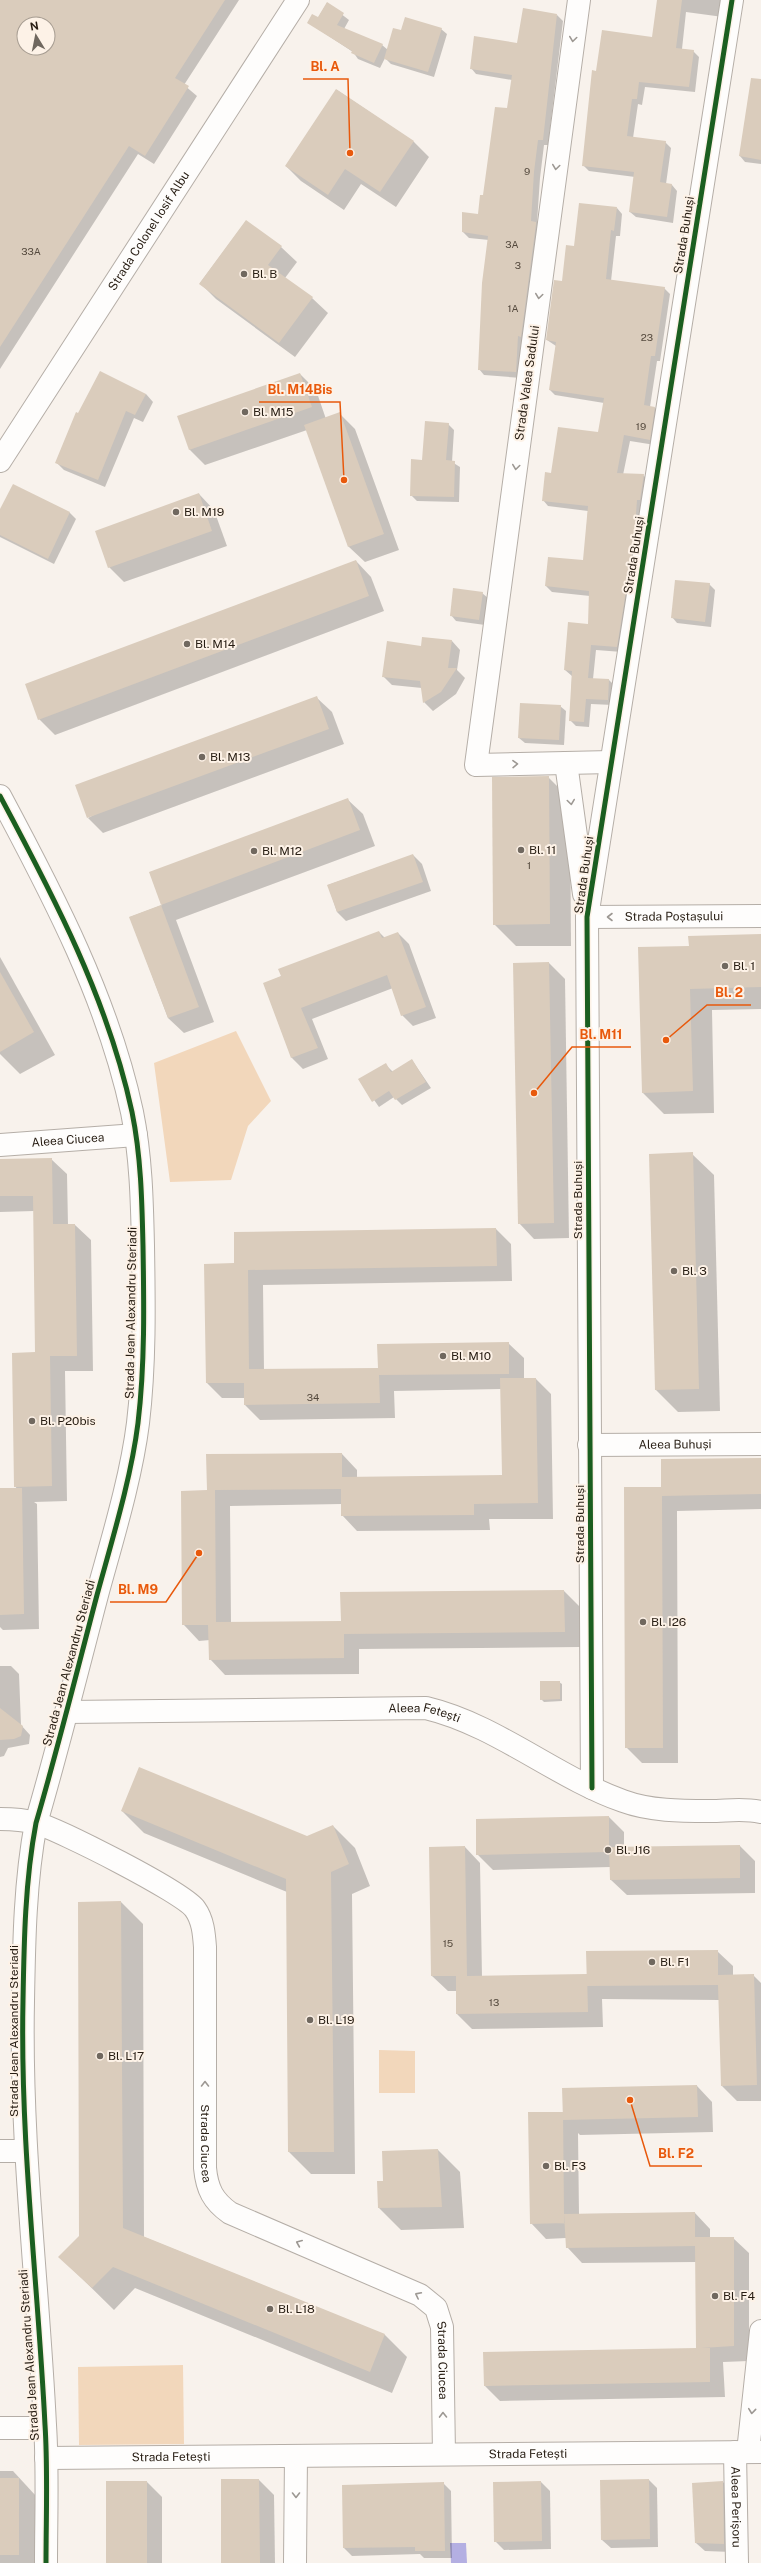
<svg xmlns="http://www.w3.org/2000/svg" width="761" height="2563" viewBox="0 0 761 2563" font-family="'Public Sans',sans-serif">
<rect width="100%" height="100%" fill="#f8f2ec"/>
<g fill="#f2d7bb">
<path d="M236,1031l35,70 -23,25 -17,54 -61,2 -16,-119z"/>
<path d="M379,2050l36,1v42h-36z"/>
<path d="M183,2365l1,79 -105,1 -1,-78z"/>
</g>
<path fill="#b4afe2" d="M450,2543h16l1,20h-16z"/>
<g fill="#0003" fill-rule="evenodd">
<path d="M0,0h239l-55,85 13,11 -43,68 -16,-10 -138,215zM24,24h24v24h-24z"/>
<path d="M658,0h70l-5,17 -37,-5 -4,37 11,2 6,6 -4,35 -50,-5 -3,18 -4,-1 -5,34 32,4 6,6 -5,36 6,1 5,6 -4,32 -37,-6 -6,-5 5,-35 -46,-6 -6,-6 14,-93 56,-34z"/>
<path d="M327,3l22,17 -5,9 38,16 6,5 14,-19 39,-2 6,5 -13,43 -43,-13 -6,-6 -5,10 -22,-9 -5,-7 -44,-29 9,-5z"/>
<path d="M557,15l6,6 -15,124h-4l-4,33 -3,45 5,6 -21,149 -37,-3 -5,-6 10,-129 -20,-2 -6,-6 16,-17 29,-106 4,-29 -36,-6 -5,-6 46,-24z"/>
<path d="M761,89v75l-16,-2 -5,-6z"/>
<path d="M337,90l77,52 15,15 -33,50 -35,-23 -17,26 -43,-29 -15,-15z"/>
<path d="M617,208l5,6 -2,22h-4l-5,45 53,7 6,6 -10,67h-3l-7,46 5,1 5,5 -5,32 -25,-4 -7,34h20l6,6 -27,171 -26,-2 -3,29 16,1 5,5 -1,20 -22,-1 -2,23 -13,-1 -6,-6 2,-44 -7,-6 24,-45 1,-29 -38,-4 -6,-6 38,-25 4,-50 -40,-5 -5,-6 9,-26 47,-41 5,-30 -49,-8 -5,-5 6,-44 -9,-6 28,-93z"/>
<path d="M246,221l35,26 16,15 -12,16 27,20 16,15 -33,44 -79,-58 -16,-16z"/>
<path d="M300,374l16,16 10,29 14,-5 15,15 44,121 -34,12 -16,-15 -42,-117 -102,35 -15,-15 -12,-33z"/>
<path d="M146,394l7,8 -10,20 -9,-4 -29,69 -41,-17 -7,-7 22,-49z"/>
<path d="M448,424l6,6 -2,32 8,5 -1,35 -42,-1 -6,-6 12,-34z"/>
<path d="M13,486l57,27 6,6 -22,45 -54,-27v-25z"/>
<path d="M199,494l15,16 13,36 -103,36 -15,-15z"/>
<path d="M356,561l15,16 13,34 -329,124 -16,-16z"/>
<path d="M709,584l6,6 -4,37 -34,-4 -5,-6z"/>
<path d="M482,593l6,5 -3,27 -29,-4 -5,-6z"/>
<path d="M452,641l8,9 -3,20 8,8 -9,16 -23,17 -9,-9 -2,-14 -30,-3 -9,-9 39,-29z"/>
<path d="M316,697l16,15 12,32 -241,89 -15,-15z"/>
<path d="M560,706l6,5 -2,34 -39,-2 -6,-5z"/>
<path d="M548,777l22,22 1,147h-55l-22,-22z"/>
<path d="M347,799l16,15 12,32 -199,74 38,102 -30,11 -16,-15 -38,-101 32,-12 -12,-32z"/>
<path d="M413,855l9,9 9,27 -85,30 -9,-9 -9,-27z"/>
<path d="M379,932l6,6 13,-5 11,11 27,74 -23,8 -11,-11 -9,-27 -81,31 16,40 -25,10 -11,-11 -28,-74z"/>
<path d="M761,935v74l-49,1 2,103 -50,1 -22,-22 48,-145z"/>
<path d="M0,957l55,98 -35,19 -20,-20z"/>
<path d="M549,963l16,16 4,259 -35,1 -15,-16 -5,-259z"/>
<path d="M412,1060l19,28 -29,17 -8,-8 -15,10 -19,-27 25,-16 8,8z"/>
<path d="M692,1154l22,21 6,236 -42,1 -22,-22z"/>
<path d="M51,1159l16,15 1,51h7l16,15 2,131h-28l2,130 -33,1 3,2 2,125 -36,1 -3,-3v-138h17l-2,-3 21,-133 -2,-142 -34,1v-52z"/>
<path d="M496,1229l15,15 1,37 -249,4 1,85 115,-1 129,-26 16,15v21h12l15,15 2,125h-64l1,11 -133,1 -15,-16v-11l-112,2 1,117 111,-1 222,-31 16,16v40l-221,2v25l-134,1 -15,-16v-19l-11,1 -15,-16 -2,-133 26,-1 134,-37 15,16v8l146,-2 -2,-87 -107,2 1,27 -135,2 -15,-15v-7h-23l-15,-15 28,-119z"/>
<path d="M761,1459v50l-84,2 1,252h-36l-16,-16 36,-259z"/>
<path d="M0,1666h11l8,8 2,51 9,10 -1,9 -21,4 -4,8 -4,1z"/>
<path d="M559,1682l3,2v17l-18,1 -3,-3z"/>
<path d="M122,1811l185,26 26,-11 22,22 15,38 -18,8 3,280h-44l-22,-22 -2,-260 -143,-59z"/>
<path d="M609,1817l15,15v16l116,-2 15,15v32l-128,2 -16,-15v-13l-118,3 -16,-16z"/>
<path d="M465,1847l15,16 2,114h106l129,-26 16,15v9h20l8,8v118h-24l-15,-15 -3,-86 -117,-1 1,28 -131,2 -15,-15v-23h-9l-16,-15z"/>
<path d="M121,1902l22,22 1,313 241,98 22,22 -15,36 -257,-105 -21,22 -54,-53 20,-20z"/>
<path d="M697,2086l15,16 1,30 -133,3 -2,-2 1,81 116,-1 15,16v9h23l16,15v108l-26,1 2,35 -225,4 -15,-15 212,-37 -1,-87 -114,1 -15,-16 -1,-9 -20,1 -15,-16 31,-110z"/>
<path d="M438,2150l22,22 4,56 -63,2 -22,-22 5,-26z"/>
<path d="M0,2471h13l23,25v67h-36z"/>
<path d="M259,2480l15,15 1,68h-53z"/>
<path d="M649,2480l8,8 1,59 -47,1 -9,-8z"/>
<path d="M147,2482l15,15v66h-55z"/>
<path d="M541,2482l9,9 1,58 -47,1 -9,-9z"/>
<path d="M723,2482l8,9 1,61 -27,-1 -9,-8z"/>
<path d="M443,2483l8,8 1,67h-28l-4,-4 -68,2 -8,-8 -1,-62z"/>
</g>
<g fill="#daccbc" fill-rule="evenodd">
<path d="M0,0h225l-50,78 14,8 -44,70 -16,-10 -129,201zM24,24h24v24h-24z"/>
<path d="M657,0h25l-6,48 18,2 -5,37 -50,-5 -2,17h-5l-5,37 39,5 -6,41 12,2 -5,33 -38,-5 5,-40 -52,-6 10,-96 4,1 6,-41 50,7z"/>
<path d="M327,2l17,11 -7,12 46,19 -9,19 -23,-10 1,-2 -45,-28 5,-9 6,3z"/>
<path d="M523,8l34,6 -14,126h-5l-4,32 -3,49 5,1v2l-15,113 -3,-1 -2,36 -38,-2 4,-87 6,-47 -26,-4v-20l16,2 2,-19h3l12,-88 12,1 5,-33 -42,-6 4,-33 43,7z"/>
<path d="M405,17l37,11 -14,44 -44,-13 9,-31 8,2z"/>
<path d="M751,78l10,1v81l-22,-4z"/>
<path d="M336,89l78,52 -34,51 -35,-23 -17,26 -43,-29z"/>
<path d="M579,203l38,4 -3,24 -3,-1 -5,49 59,8 -10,69h-4l-7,49 11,2 -5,33 -26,-5 -7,38 27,1 -4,26h-3l-3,42 -17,105 -26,-2 -3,33 21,1 -1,21 -22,-1 -2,23 -15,-1 3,-50 -8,-1 4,-48 20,2 1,-33 -44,-5 3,-29 35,3 5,-54 -46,-5 3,-29 6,1 7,-46 40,5 6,-34 -55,-8 7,-48 -10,-2 8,-60 8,1 4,-36 8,1z"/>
<path d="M246,220l36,26 -14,19 45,32 -34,46 -80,-59z"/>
<path d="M100,371l46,23 -11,21 -9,-4 -28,69 -43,-17 21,-51 2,1z"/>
<path d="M300,373l12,34 -123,43 -12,-34z"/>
<path d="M340,412l44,122 -36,13 -44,-122z"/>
<path d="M425,421l24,2 -3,37 9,1 -1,36 -44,-1 1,-37 11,1z"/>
<path d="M13,484l57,28 -22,47 -48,-24v-26z"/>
<path d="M199,493l13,38 -104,37 -13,-37z"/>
<path d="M356,560l13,36 -331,124 -13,-36z"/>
<path d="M675,580l35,3 -5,39 -34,-4z"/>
<path d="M453,588l30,4 -4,28 -29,-4z"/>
<path d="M422,637l30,3 -4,28h9l-16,24 -18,11 -3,-22 -38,-4 5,-36 34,5z"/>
<path d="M317,696l12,33 -242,89 -12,-33z"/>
<path d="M520,703l41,2 -2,35 -41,-2z"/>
<path d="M549,776l1,148 -57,1 -1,-148z"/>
<path d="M348,798l12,32 -199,75 -12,-33z"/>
<path d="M413,854l10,28 -86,30 -10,-27z"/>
<path d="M161,905l38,102 -31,11 -39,-101z"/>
<path d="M379,931l3,7 16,-6 28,75 -25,9 -14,-41 -86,33 17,40 -27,10 -28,-75 18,-7 -3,-7z"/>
<path d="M761,934v53l-71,2 3,102 -51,2 -4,-146 51,-1 -1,-10z"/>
<path d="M549,962l5,261 -36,1 -5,-261z"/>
<path d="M0,972l34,60 -34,20z"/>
<path d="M412,1059l14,23 -31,18 -6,-9 -17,11 -14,-23 28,-16 5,9z"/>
<path d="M693,1152l6,237 -44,1 -6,-236z"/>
<path d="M52,1158l1,66h22l2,132h-27l2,130 -38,1 -2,-134 23,-1 -2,-156h-33v-37z"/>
<path d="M496,1228l1,38 -249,4 1,99 129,-1 -1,-24 132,-2v32l-130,1 1,28 -136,2v-22h-38l-2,-119 30,-1v-31z"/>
<path d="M500,1378h36l2,125 -64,1v11l-133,1v-27l-126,1 1,132 125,-1 -1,-29 224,-2 1,42 -221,2v24l-135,2 -1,-35h-26l-1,-134 26,-1 -1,-36 136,-1v24l160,-2z"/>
<path d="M761,1458v36l-99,2 1,252h-38l-1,-261h37v-28z"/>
<path d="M0,1488h22l2,126 -24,1z"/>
<path d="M540,1681h20v18l-20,1z"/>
<path d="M0,1708l23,18 -2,10 -7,3 -14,1z"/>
<path d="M139,1767l168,69 26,-11 16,39 -18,8 3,280h-46l-2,-273 -165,-68z"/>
<path d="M609,1816v36l-133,3v-36z"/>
<path d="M740,1845v33l-130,2 -1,-33z"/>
<path d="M465,1846l2,130 120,-2 1,38 -132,2v-38h6h-31l-2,-129z"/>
<path d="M121,1901l2,327 262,106 -15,38 -257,-105 -21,21 -34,-31 21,-21 -1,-334z"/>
<path d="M718,1950v25l36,-1 3,111 -36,1 -3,-101 -131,1 -1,-35z"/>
<path d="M697,2085l1,32 -135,3 -1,-32z"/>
<path d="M528,2112h35l1,102 131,-2v25h39v109l-33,2h9v34l-226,4 -1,-34 213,-4 -1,-102 -129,2 -2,-34 1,9 -35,1z"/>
<path d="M438,2149l4,58 -64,1 -1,-27h6l-1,-30z"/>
<rect x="0" y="2478" width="19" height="77"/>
<path d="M221,2479h38l1,84h-39z"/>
<path d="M649,2479l1,60 -49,1 -1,-60z"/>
<rect x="106" y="2481" width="41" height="82"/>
<path d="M541,2481l1,60 -48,1 -1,-60z"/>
<path d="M723,2481l1,63 -29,-1 -3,-60z"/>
<path d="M444,2482l1,69h-30v-4l-72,1 -1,-63z"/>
</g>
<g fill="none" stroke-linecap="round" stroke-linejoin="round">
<defs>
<g id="minor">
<path d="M579,0l-103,765 135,-3"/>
<path id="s1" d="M0,461l298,-461"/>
<path d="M566,763l18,131"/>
<path d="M0,796c54,101 108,204 132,316 9,44 10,89 11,134 1,58 2,118 -5,177 -7,56 -26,117 -41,172 -20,76 -39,153 -61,228 -11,58 -12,119 -13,178 -3,142 15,282 22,424 3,46 1,92 1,138"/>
<path id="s2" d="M587,917l174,-1"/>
<path id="s3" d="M0,1145l136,-10"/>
<path id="s4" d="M589,1445l172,-1"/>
<path id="s5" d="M66,1712l360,-4c71,17 129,69 197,93 27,10 58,10 87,10 17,0 34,-3 51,1"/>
<path d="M592,1788l-5,-871 145,-917"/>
<path id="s6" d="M0,1819c12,0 25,1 36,4 24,7 147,69 159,86 8,11 9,25 10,38v221c2,21 8,33 25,45l190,82 16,13 6,19 2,127"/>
<path d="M0,2151h25"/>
<path d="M0,2428h45"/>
<path id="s7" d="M735,2452l2,111"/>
<path d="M748,2452l13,-121"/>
<path id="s8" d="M46,2458l715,-6"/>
<path d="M295,2563l1,-107"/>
</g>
</defs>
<use href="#minor" stroke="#b5aea7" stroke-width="24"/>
<use href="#minor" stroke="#fefdfc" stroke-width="22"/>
<defs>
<g id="cycleway">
<path d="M0,796c54,101 108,204 132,316 9,44 10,89 11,134 1,58 2,118 -5,177 -7,56 -26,117 -41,172 -20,76 -39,153 -61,228 -11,58 -12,119 -13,178 -3,142 15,282 22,424 3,46 1,92 1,138"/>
<path d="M592,1788l-5,-871 145,-917"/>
</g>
</defs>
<use href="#cycleway" stroke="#fdf2e7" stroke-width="8"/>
<use href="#cycleway" stroke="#1b5e20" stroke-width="5"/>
</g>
<defs><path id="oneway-chevron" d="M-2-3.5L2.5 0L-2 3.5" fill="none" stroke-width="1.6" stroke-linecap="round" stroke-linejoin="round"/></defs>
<g stroke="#9d9893">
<use href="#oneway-chevron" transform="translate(573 39) rotate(98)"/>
<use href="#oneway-chevron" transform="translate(556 167) rotate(98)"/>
<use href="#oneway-chevron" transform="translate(539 296) rotate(98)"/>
<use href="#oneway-chevron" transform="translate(516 467) rotate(98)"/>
<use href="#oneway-chevron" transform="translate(515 764) rotate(-1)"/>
<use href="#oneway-chevron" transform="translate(571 802) rotate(82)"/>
<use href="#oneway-chevron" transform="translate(610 917) rotate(180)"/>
<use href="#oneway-chevron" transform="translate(205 2084) rotate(-90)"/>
<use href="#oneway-chevron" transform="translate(299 2243) rotate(-157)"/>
<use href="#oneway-chevron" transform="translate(418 2295) rotate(-153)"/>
<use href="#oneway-chevron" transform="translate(752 2411) rotate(96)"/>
<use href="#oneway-chevron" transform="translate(443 2415) rotate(-91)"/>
<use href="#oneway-chevron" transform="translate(296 2495) rotate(90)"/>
</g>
<g fill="#70685f" stroke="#fdf2e7" stroke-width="1.5">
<circle cx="244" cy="274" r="4"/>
<circle cx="245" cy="412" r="4"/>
<circle cx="176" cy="512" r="4"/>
<circle cx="187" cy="644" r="4"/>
<circle cx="202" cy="757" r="4"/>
<circle cx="521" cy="850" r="4"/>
<circle cx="254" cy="851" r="4"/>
<circle cx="725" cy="966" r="4"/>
<circle cx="674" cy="1271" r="4"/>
<circle cx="443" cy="1356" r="4"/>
<circle cx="32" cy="1421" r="4"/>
<circle cx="643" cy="1622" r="4"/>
<circle cx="608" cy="1850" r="4"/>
<circle cx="652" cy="1962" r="4"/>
<circle cx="310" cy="2020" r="4"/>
<circle cx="100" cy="2056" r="4"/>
<circle cx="546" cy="2166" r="4"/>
<circle cx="715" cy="2296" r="4"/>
<circle cx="270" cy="2309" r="4"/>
</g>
<g text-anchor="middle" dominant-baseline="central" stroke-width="4" stroke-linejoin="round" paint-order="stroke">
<g font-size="10" fill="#54493d">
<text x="527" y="171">9</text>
<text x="512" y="244">3A</text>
<text x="31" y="251">33A</text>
<text x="518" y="265">3</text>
<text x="513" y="308">1A</text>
<text x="647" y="337">23</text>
<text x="641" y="426">19</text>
<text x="529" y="865">1</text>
<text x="313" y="1397">34</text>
<text x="448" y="1943">15</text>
<text x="494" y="2002">13</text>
</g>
<g font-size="12" fill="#271d13" stroke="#fdf2e7">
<text stroke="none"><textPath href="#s1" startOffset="274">Strada Colonel Iosif Albu</textPath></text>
<text transform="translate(684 235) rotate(-81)">Strada Buhuși</text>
<text transform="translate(527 383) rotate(-82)">Strada Valea Sadului</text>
<text transform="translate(634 555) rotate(-81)">Strada Buhuși</text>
<text transform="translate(584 875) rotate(-82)">Strada Buhuși</text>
<text stroke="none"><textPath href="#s2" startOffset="87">Strada Poștașului</textPath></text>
<text stroke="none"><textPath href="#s3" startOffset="68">Aleea Ciucea</textPath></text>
<text transform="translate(578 1200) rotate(-90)">Strada Buhuși</text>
<text transform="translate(131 1313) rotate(-89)">Strada Jean Alexandru Steriadi</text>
<text stroke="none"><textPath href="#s4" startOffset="86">Aleea Buhuși</textPath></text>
<text transform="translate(580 1524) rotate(-90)">Strada Buhuși</text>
<text transform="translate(69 1663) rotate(-75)">Strada Jean Alexandru Steriadi</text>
<text stroke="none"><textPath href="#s5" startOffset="359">Aleea Fetești</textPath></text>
<text transform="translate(14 2031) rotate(-90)">Strada Jean Alexandru Steriadi</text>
<text stroke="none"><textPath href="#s6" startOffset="454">Strada Ciucea</textPath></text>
<text transform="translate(29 2355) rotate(-94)">Strada Jean Alexandru Steriadi</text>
<text stroke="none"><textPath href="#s6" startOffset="813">Strada Ciucea</textPath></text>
<text stroke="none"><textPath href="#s8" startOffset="482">Strada Fetești</textPath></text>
<text stroke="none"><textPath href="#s8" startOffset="125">Strada Fetești</textPath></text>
<text stroke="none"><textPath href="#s7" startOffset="55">Aleea Perișoru</textPath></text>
</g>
<g font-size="12" fill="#271d13" stroke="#fdf2e7" text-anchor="start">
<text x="252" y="274">Bl. B</text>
<text x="253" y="412">Bl. M15</text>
<text x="184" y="512">Bl. M19</text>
<text x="195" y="644">Bl. M14</text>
<text x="210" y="757">Bl. M13</text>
<text x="529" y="850">Bl. 11</text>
<text x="262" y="851">Bl. M12</text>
<text x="733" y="966">Bl. 1</text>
<text x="682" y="1271">Bl. 3</text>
<text x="451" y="1356">Bl. M10</text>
<text x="40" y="1421">Bl. P20bis</text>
<text x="651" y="1622">Bl. I26</text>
<text x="616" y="1850">Bl. J16</text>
<text x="660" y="1962">Bl. F1</text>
<text x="318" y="2020">Bl. L19</text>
<text x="108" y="2056">Bl. L17</text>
<text x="554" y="2166">Bl. F3</text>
<text x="723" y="2296">Bl. F4</text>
<text x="278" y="2309">Bl. L18</text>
</g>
</g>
<path fill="none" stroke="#e8590c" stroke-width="1.5" d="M350 153L348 79H303M344 480L340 402H259M666 1040L707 1005H751M534 1093L572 1047H631M199 1553L166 1602H110M630 2100L650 2166H702"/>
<g fill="#e8590c" stroke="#fdf2e7" stroke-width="1.5">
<circle cx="350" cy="153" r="4"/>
<circle cx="344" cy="480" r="4"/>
<circle cx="666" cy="1040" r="4"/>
<circle cx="534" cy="1093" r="4"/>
<circle cx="199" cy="1553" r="4"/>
<circle cx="630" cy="2100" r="4"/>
</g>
<g font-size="13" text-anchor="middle" font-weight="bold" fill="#e8590c" stroke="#fdf2e7" stroke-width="4" stroke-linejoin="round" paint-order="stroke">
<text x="325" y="71">Bl. A</text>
<text x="300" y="394">Bl. M14Bis</text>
<text x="729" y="997">Bl. 2</text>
<text x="601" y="1039">Bl. M11</text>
<text x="138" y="1594">Bl. M9</text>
<text x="676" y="2158">Bl. F2</text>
</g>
<g transform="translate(36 36) rotate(350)"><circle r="19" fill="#fdf2e7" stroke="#a79d92"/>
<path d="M0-3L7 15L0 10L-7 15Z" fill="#70685f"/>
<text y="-6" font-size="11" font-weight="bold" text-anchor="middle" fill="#271d13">N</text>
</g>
</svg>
